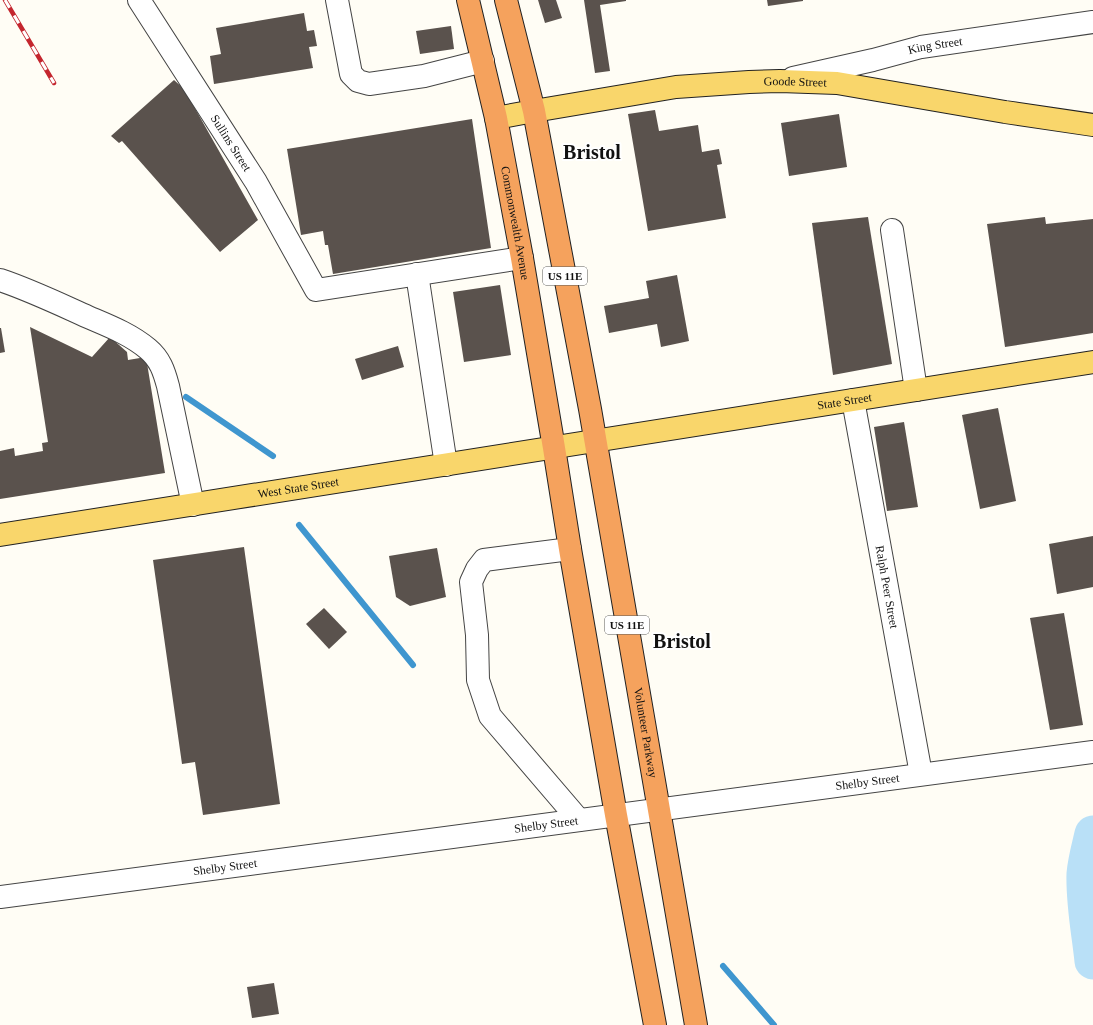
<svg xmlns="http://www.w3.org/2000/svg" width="1093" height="1025" viewBox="0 0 1093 1025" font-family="Georgia,serif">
<rect width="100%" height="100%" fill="#fffdf5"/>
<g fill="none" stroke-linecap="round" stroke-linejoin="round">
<g stroke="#3f96cf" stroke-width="6">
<path d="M186,397l87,59"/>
<path d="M299,525l114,140"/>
<path d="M723,966l51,59"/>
</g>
<path stroke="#b9e0f7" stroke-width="37" d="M1093,834c-3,13 -7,27 -8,40 -1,29 5,58 8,87"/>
</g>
<g fill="#5a524d">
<path d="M538,0h18l6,18 -17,5z"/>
<path d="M584,0h42v1l-26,4 10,66 -15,2z"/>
<path d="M767,0h36v1l-35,5z"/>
<path d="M304,13l3,18 7,-1 3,16 -8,1 4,21 -99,16 -4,-28 11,-2 -5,-26z"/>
<path d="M451,26l3,23 -34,5 -4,-23z"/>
<path d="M174,80l10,9 74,131 -38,32 -98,-111 -3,2 -8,-7z"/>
<path d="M655,110l4,21 39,-6 4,27 17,-3 3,15 -5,1 9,53 -78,13 -20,-117z"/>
<path d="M839,114l8,53 -58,9 -8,-53z"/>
<path d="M472,119l19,129 -158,26 -5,-29h-3l-2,-14 -22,4 -14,-86z"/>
<path d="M868,217l24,147 -59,11 -21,-152z"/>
<path d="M1045,217l1,7 47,-5v114l-88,14 -18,-123z"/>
<path d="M677,275l12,66 -28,6 -4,-23 -48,9 -5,-27 45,-8 -3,-17z"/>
<path d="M500,285l11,70 -47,7 -11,-70z"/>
<path d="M30,327l62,30 18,-20 17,15 1,8 18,-3 19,116 -165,26v-48l14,-3 1,8 28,-5 -1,-8 6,-1z"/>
<path d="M0,328h1l4,24 -5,1z"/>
<path d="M398,346l6,21 -42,13 -7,-21z"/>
<path d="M998,408l18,93 -36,8 -18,-94z"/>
<path d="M904,422l14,85 -31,4 -13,-84z"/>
<path d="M1093,536v51l-36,7 -8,-50z"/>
<path d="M244,547l36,257 -77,11 -8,-53 -13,2 -29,-204z"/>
<path d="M437,548l9,49 -36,9 -14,-9 -7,-41z"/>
<path d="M324,608l23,24 -18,17 -23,-25z"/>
<path d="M1064,613l19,112 -33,5 -20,-112z"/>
<path d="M274,983l5,31 -27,4 -5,-31z"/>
</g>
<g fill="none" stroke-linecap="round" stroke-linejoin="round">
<defs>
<g id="minor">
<path id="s1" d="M139,0l117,182 60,108 206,-32"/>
<path d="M337,0l14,74 7,7 11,3 55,-8 59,-15"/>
<path id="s2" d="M793,78l80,-18 48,-13 172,-25"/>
<path d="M892,230l24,160"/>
<path d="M417,274l29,191"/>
<path d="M0,280c30,10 59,24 88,37 21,9 42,17 60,32 12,10 16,22 20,37l25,119"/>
<path id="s3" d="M853,400l68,374"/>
<path d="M570,549l-86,11 -7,9 -6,13 6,53 1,45 12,36 89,104"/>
<path id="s4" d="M0,897l1093,-145"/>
</g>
<g id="major">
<path id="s5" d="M496,118l38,-7 142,-24 73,-5 31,-1 57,2 168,29 88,13"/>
<path id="s6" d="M0,535l1093,-173"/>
</g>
<g id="highway">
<path id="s7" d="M468,0l28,118 26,140 32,190 16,101 46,266 39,210"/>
<path id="s8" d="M506,0l28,111 56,298 106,616"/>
</g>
</defs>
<use href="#minor" stroke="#444" stroke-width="24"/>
<use href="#major" stroke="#222" stroke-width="24"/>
<use href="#highway" stroke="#222" stroke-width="24"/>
<use href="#minor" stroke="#fff" stroke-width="22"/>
<use href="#major" stroke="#f9d66b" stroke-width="22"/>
<use href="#highway" stroke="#f5a25d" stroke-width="22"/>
<defs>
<path id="rail" d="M5,0l49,83"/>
</defs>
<use href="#rail" stroke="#c4262e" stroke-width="4.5"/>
<use href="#rail" stroke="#fff" stroke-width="3" stroke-dasharray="9" stroke-linecap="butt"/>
</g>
<g text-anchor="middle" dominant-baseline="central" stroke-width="4" stroke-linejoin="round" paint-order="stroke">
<g fill="#fff" stroke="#585858" stroke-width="1">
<rect x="543" y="267" width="44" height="18" rx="3"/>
<rect x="605" y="616" width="44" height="18" rx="3"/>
</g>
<g font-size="11" font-weight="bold" fill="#111">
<text x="565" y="276">US 11E</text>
<text x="627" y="625">US 11E</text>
</g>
<g font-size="12" fill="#111" stroke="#fff">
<text stroke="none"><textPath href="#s2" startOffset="146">King Street</textPath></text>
<text stroke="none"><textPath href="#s5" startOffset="302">Goode Street</textPath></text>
<text stroke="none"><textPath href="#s1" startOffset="170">Sullins Street</textPath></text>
<text stroke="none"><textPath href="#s7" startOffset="228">Commonwealth Avenue</textPath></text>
<text stroke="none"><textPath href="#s6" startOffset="855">State Street</textPath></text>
<text stroke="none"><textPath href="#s6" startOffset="302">West State Street</textPath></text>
<text stroke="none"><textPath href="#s3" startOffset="190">Ralph Peer Street</textPath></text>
<text stroke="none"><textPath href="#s8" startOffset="746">Volunteer Parkway</textPath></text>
<text stroke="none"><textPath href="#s4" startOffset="875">Shelby Street</textPath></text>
<text stroke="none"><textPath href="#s4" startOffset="551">Shelby Street</textPath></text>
<text stroke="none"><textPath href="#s4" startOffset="227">Shelby Street</textPath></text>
</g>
<g font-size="20" font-weight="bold" fill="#111" stroke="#fff">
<text x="592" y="152">Bristol</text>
<text x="682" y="641">Bristol</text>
</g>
</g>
</svg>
